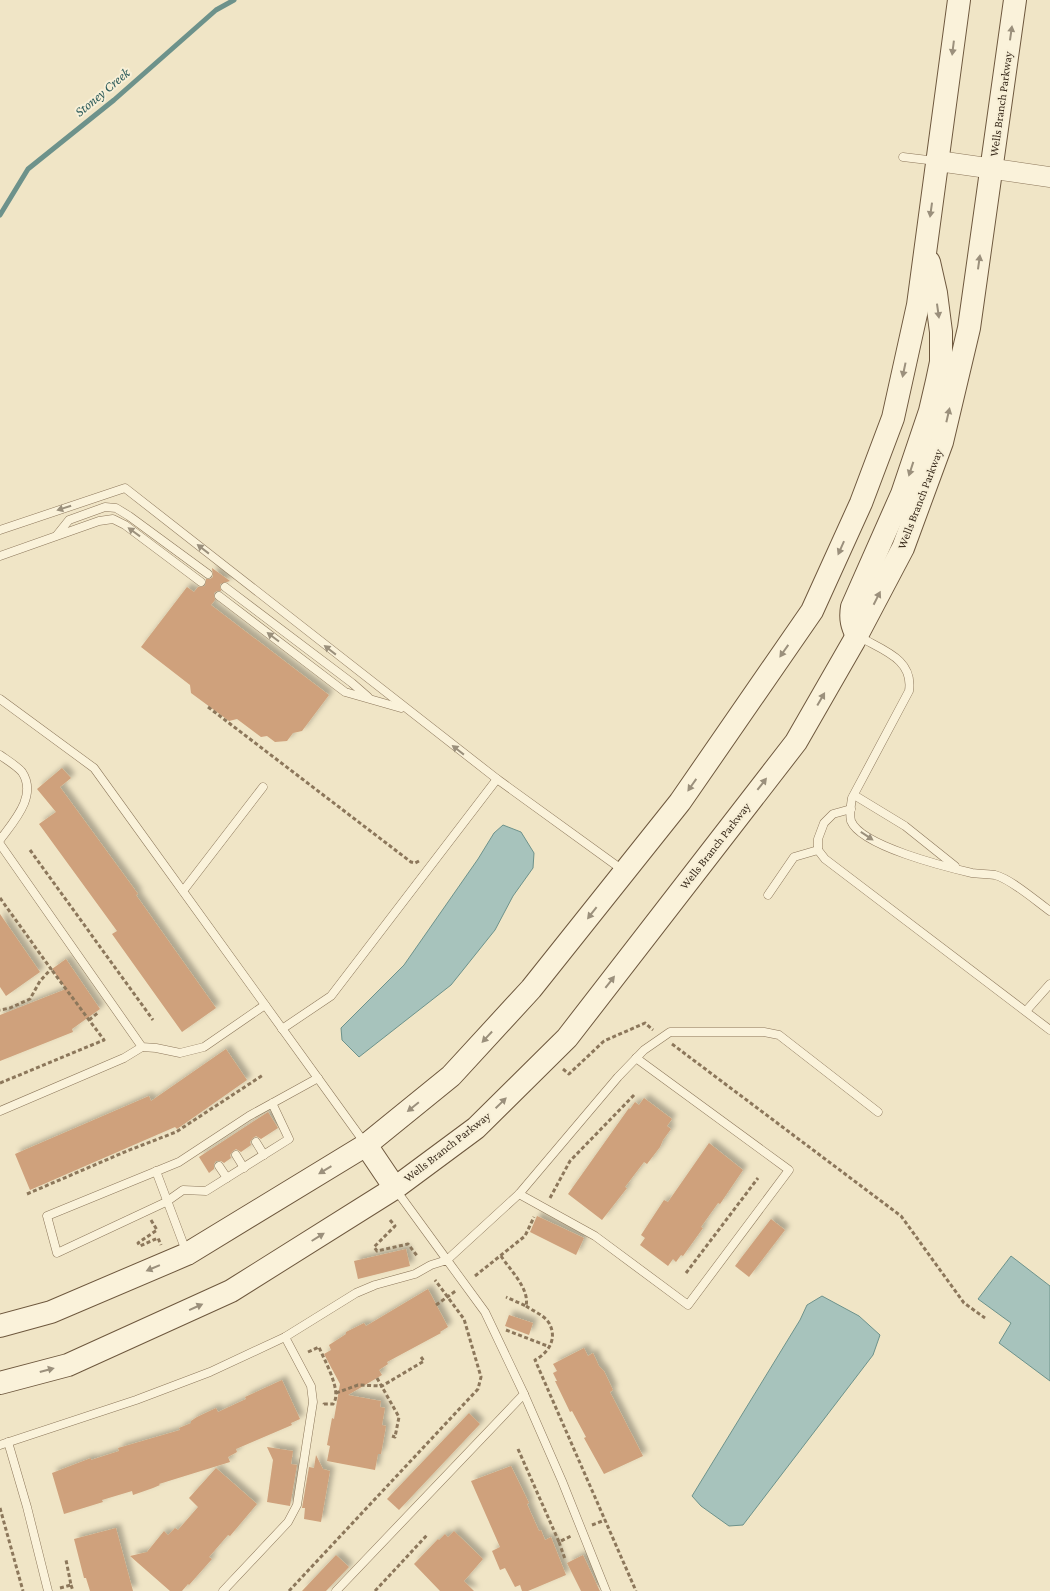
<svg xmlns="http://www.w3.org/2000/svg" width="1050" height="1591" viewBox="0 0 1050 1591" font-family="'Crimson Pro',serif">
<defs>
<filter id="shadow"><feDropShadow dx="4.5" dy="-4.5" stdDeviation="2.5" flood-color="#0004"/></filter>
</defs>
<rect width="100%" height="100%" fill="#f0e5c6"/>
<g fill="#a7c3bc" stroke="#6d928b">
<path d="M503,825l18,7 13,21 -1,15 -20,28 -18,34 -44,55 -92,72 -17,-17 -1,-12 63,-63 74,-106 16,-26z"/>
<path d="M1011,1256l39,30v95l-51,-38 12,-20 -33,-24z"/>
<path d="M822,1296l37,20 21,19 -7,20 -130,170 -14,1 -28,-20 -9,-10 108,-176 7,-15z"/>
</g>
<g fill="none" stroke-linecap="round" stroke-linejoin="round">
<path stroke="#6d928b" stroke-width="5" d="M0,215l28,-46 86,-69 102,-90 18,-10"/>
</g>
<g fill="#cfa17b" filter="url(#shadow)">
<path d="M212,568l18,13 -10,3 1,7h-4l-3,2 1,7 -4,5 118,90 -27,36 -9,2 -6,8 -12,1 -8,-6 -6,1 -24,-18 -8,2 -38,-28 -1,-8 -49,-38 46,-60 7,5 4,-5 7,-1 1,-7h4l3,-2z"/>
<path d="M62,768l9,10 -11,9 78,107 -2,1 80,113 -34,24 -70,-98 5,-3 -78,-107 17,-12 -19,-23z"/>
<path d="M0,914l40,58 -34,24 -6,-9z"/>
<path d="M66,959l34,50 -28,20 1,3 -73,29v-46l66,-26 -14,-20z"/>
<path d="M226,1049l21,31 -70,49 -2,-2 -145,63 -15,-36 134,-58 2,5z"/>
<path d="M644,1098l28,21 -5,7 4,3 -8,11 -3,7 -13,17 -3,-2 -19,25 2,1 -25,32 -34,-26 61,-86 1,1 5,-7 4,3z"/>
<path d="M268,1112l10,16 -17,11 -5,-3 -3,2 -3,4 1,3 -10,7 -5,-3 -3,2 -3,4 1,3 -7,5 -3,-2h-5l-2,3v5l-5,4 -10,-16z"/>
<path d="M709,1143l34,27 -23,34 -2,-1 -17,24 2,1 -20,28 -2,-1 -5,7 -3,-3 -5,7 -28,-21 5,-7 -4,-3 23,-35 4,2z"/>
<path d="M537,1216l47,22 -8,17 -46,-23z"/>
<path d="M771,1219l14,11 -36,47 -14,-11z"/>
<path d="M406,1249l4,17 -52,13 -4,-18z"/>
<path d="M428,1289l20,38 -8,5 1,1 -54,29 1,2 -9,6 3,5 -34,20 33,6 -1,6 5,1 -3,17 4,1 -5,28h-3l-3,16 -48,-9 3,-15 -3,-1 5,-27 2,1 6,-35 -16,-30 7,-4 -2,-5 11,-7 6,-4v-2l18,-9 2,3z"/>
<path d="M509,1315l24,8 -4,12 -24,-9z"/>
<path d="M584,1348l4,8 5,-3 6,13 5,5 9,19 -3,2 33,64 -39,18 -20,-36 2,-1 -14,-26 -2,1 -15,-31h2l-4,-8 4,-2 -4,-7z"/>
<path d="M282,1380l18,39 -9,4 1,2 -56,24 1,3 -9,5 2,5 -71,22 1,1 -7,3 -20,7 -1,-4 -30,9 1,2 -39,12 -12,-41 39,-15v2l28,-9 -1,-3 62,-18 -1,-2 12,-5v-2l6,-4 19,-9 2,4 28,-13 -1,-2z"/>
<path d="M469,1413l11,11 -81,86 -12,-11z"/>
<path d="M267,1447l26,4 -2,13 6,1 -7,41 -23,-4 6,-42z"/>
<path d="M316,1455l7,14 7,2 -9,51 -17,-3 1,-11h-3l7,-41 5,1z"/>
<path d="M511,1466l18,37 -2,1 12,27 2,-1 4,10 6,-3 15,38 -38,16h-6l-2,-6 -5,2 -10,-19 -5,2 -8,-19 8,-4 -29,-66z"/>
<path d="M216,1468l41,36 -27,32 -2,-1 -19,22 3,2 -23,26 -1,-1 -6,7h-12l-40,-35 17,-4 17,-21 4,4 7,-7 3,2 20,-23 -9,-9z"/>
<path d="M116,1528l17,63h-43l-4,-13h-2l-10,-39z"/>
<path d="M454,1531l29,28 -19,22 10,10h-34l-26,-27 24,-25 1,1 6,-6 3,3z"/>
<path d="M336,1555l13,12 -23,24h-24z"/>
<path d="M583,1555l14,30 3,6h-19l-14,-28z"/>
</g>
<g fill="none" stroke-linecap="round" stroke-linejoin="round">
<defs>
<g id="service">
<path d="M903,157l33,4"/>
<path d="M0,530l125,-42 372,291 127,92"/>
<path d="M57,535l12,-15 36,-13 11,1 13,8 79,58"/>
<path d="M0,556l99,-35 14,-2 12,6 76,57"/>
<path d="M225,587l127,96 16,14"/>
<path d="M219,596l126,96 56,16"/>
<path d="M860,637c22,13 54,22 49,54l-57,107c-1,7 -3,15 -1,23 10,25 95,46 121,52 8,1 16,1 23,2 16,4 41,26 55,36"/>
<path d="M0,699l94,69 270,374"/>
<path d="M0,755c7,5 17,11 22,17 16,24 -9,50 -22,68"/>
<path d="M854,795l51,31 50,40"/>
<path d="M851,809l-18,5 -9,9 -6,16v11l7,9 225,171"/>
<path d="M0,844l142,203 14,1 24,5 24,-6 61,-42"/>
<path d="M183,891l80,-104"/>
<path d="M768,895l26,-38 24,-7"/>
<path d="M1026,1011l24,-27"/>
<path d="M282,1029l49,-33 166,-217"/>
<path d="M272,1103l17,36 -83,52 -23,-1 -17,12 -109,51 -10,-37 132,-54 70,-46 69,-38"/>
<path d="M0,1111l124,-53 18,-11"/>
<path d="M256,1142l8,13"/>
<path d="M236,1155l8,13"/>
<path d="M219,1166l8,12"/>
<path d="M156,1171l30,80"/>
<path d="M396,1190l51,70 72,-66 99,-117 26,-27 26,-18h94l15,3 99,77"/>
<path d="M519,1194l76,42 93,69 101,-135 -153,-112"/>
<path d="M524,1394l38,87 44,110"/>
<path d="M8,1442l19,65 21,84"/>
<path d="M0,1445l136,-45 74,-28 75,-35 71,-44 19,-8 40,-11 16,-9 16,-5 38,52 39,82 -188,197"/>
<path d="M223,1591l65,-69 9,-17 16,-103 -2,-16 -26,-49"/>
</g>
<path id="tertiary" d="M938,161l112,16"/>
<g id="secondary">
<path d="M857,636c-5,-10 -7,-17 -5,-29l50,-113 28,-83 7,-30 4,-19v-30l-5,-39 -7,-31"/>
<path d="M366,1145l29,43"/>
<path d="M0,1326l51,-14 136,-58 179,-109 85,-69 80,-87 149,-187 132,-191 49,-108 32,-85 25,-113 41,-305"/>
<path d="M0,1383l68,-18 163,-74 164,-103 81,-60 91,-90 229,-296 58,-101 49,-93 39,-106 27,-114 46,-328"/>
</g>
</defs>
<use href="#service" stroke="#8c775b" stroke-width="9"/>
<use href="#tertiary" stroke="#8c775b" stroke-width="21"/>
<use href="#secondary" stroke="#6e583e" stroke-width="24"/>
<g stroke="#8c775b" stroke-width="3" stroke-dasharray="4 2.5" stroke-linecap="butt">
<path d="M208,707l203,155 4,1 4,-2"/>
<path d="M30,850l123,170"/>
<path d="M0,898l51,71 -11,12 -10,18 -20,9 -10,2"/>
<path d="M89,1020l10,-8"/>
<path d="M672,1044l229,172 63,87 21,15"/>
<path d="M563,1069l6,5 35,-33 41,-18 8,7"/>
<path d="M0,1083l104,-43 -53,-71"/>
<path d="M27,1194l100,-43 49,-19 87,-57"/>
<path d="M550,1198l20,-37 65,-67"/>
<path d="M151,1220l6,10 -19,13 2,3 18,-8 3,7"/>
<path d="M390,1220l5,6 -21,21 3,4 31,-7 10,13"/>
<path d="M501,1256c9,14 29,33 25,50l-20,-9"/>
<path d="M686,1273l72,-95"/>
<path d="M475,1276l50,-40 9,-19"/>
<path d="M436,1305l21,-15"/>
<path d="M526,1306c7,5 18,9 23,17 9,16 -1,30 -14,37l101,231"/>
<path d="M506,1330l44,17"/>
<path d="M308,1352l11,-5c5,13 24,45 14,57h-9v2"/>
<path d="M377,1378l22,39 -4,20 -3,-1"/>
<path d="M336,1393l22,-8 24,1 42,-25 -3,-4"/>
<path d="M518,1449l41,93 12,-6"/>
<path d="M0,1508l23,83"/>
<path d="M592,1525l13,-5"/>
<path d="M559,1542l6,17"/>
<path d="M71,1585l2,6"/>
<path d="M60,1588l11,-3 -5,-25"/>
<path d="M289,1591l189,-202 3,-12 -17,-58 -29,-39"/>
<path d="M375,1591l52,-56"/>
</g>
<use href="#service" stroke="#faf2da" stroke-width="8"/>
<use href="#tertiary" stroke="#faf2da" stroke-width="20"/>
<use href="#secondary" stroke="#faf2da" stroke-width="22"/>
</g>
<defs><path id="oneway-solid" d="M-6-.8H1V-3.2L6.5 0L1 3.2V.8H-6Z" transform="scale(1.25)"/></defs>
<g fill="#9b907c">
<use href="#oneway-solid" transform="translate(1011 33) rotate(-82)"/>
<use href="#oneway-solid" transform="translate(953 48) rotate(97)"/>
<use href="#oneway-solid" transform="translate(931 210) rotate(98)"/>
<use href="#oneway-solid" transform="translate(979 262) rotate(-82)"/>
<use href="#oneway-solid" transform="translate(938 311) rotate(82)"/>
<use href="#oneway-solid" transform="translate(904 370) rotate(102)"/>
<use href="#oneway-solid" transform="translate(948 415) rotate(-77)"/>
<use href="#oneway-solid" transform="translate(911 469) rotate(108)"/>
<use href="#oneway-solid" transform="translate(64 508) rotate(162)"/>
<use href="#oneway-solid" transform="translate(134 532) rotate(-144)"/>
<use href="#oneway-solid" transform="translate(841 548) rotate(114)"/>
<use href="#oneway-solid" transform="translate(203 549) rotate(-142)"/>
<use href="#oneway-solid" transform="translate(877 598) rotate(-63)"/>
<use href="#oneway-solid" transform="translate(273 637) rotate(-143)"/>
<use href="#oneway-solid" transform="translate(330 650) rotate(-142)"/>
<use href="#oneway-solid" transform="translate(784 651) rotate(125)"/>
<use href="#oneway-solid" transform="translate(821 699) rotate(-60)"/>
<use href="#oneway-solid" transform="translate(458 750) rotate(-142)"/>
<use href="#oneway-solid" transform="translate(762 784) rotate(-52)"/>
<use href="#oneway-solid" transform="translate(692 785) rotate(125)"/>
<use href="#oneway-solid" transform="translate(867 836) rotate(34)"/>
<use href="#oneway-solid" transform="translate(592 913) rotate(128)"/>
<use href="#oneway-solid" transform="translate(610 982) rotate(-52)"/>
<use href="#oneway-solid" transform="translate(487 1037) rotate(133)"/>
<use href="#oneway-solid" transform="translate(501 1103) rotate(-44)"/>
<use href="#oneway-solid" transform="translate(413 1107) rotate(141)"/>
<use href="#oneway-solid" transform="translate(325 1170) rotate(149)"/>
<use href="#oneway-solid" transform="translate(318 1237) rotate(-32)"/>
<use href="#oneway-solid" transform="translate(153 1268) rotate(157)"/>
<use href="#oneway-solid" transform="translate(196 1307) rotate(-24)"/>
<use href="#oneway-solid" transform="translate(47 1370) rotate(-15)"/>
</g>
<g text-anchor="middle" dominant-baseline="central" stroke-width="4" stroke-linejoin="round" paint-order="stroke">
<g font-size="12" fill="#3c2e1f" stroke="#f7efd6">
<text transform="translate(1001 104) rotate(-82)">Wells Branch Parkway</text>
<text transform="translate(920 499) rotate(-69)">Wells Branch Parkway</text>
<text transform="translate(715 846) rotate(-52)">Wells Branch Parkway</text>
<text transform="translate(447 1147) rotate(-38)">Wells Branch Parkway</text>
</g>
<g font-size="14" font-style="italic" fill="#2e5c5b" stroke="#f7efd6">
<text transform="translate(102 92) rotate(-40)">Stoney Creek</text>
</g>
</g>
</svg>
